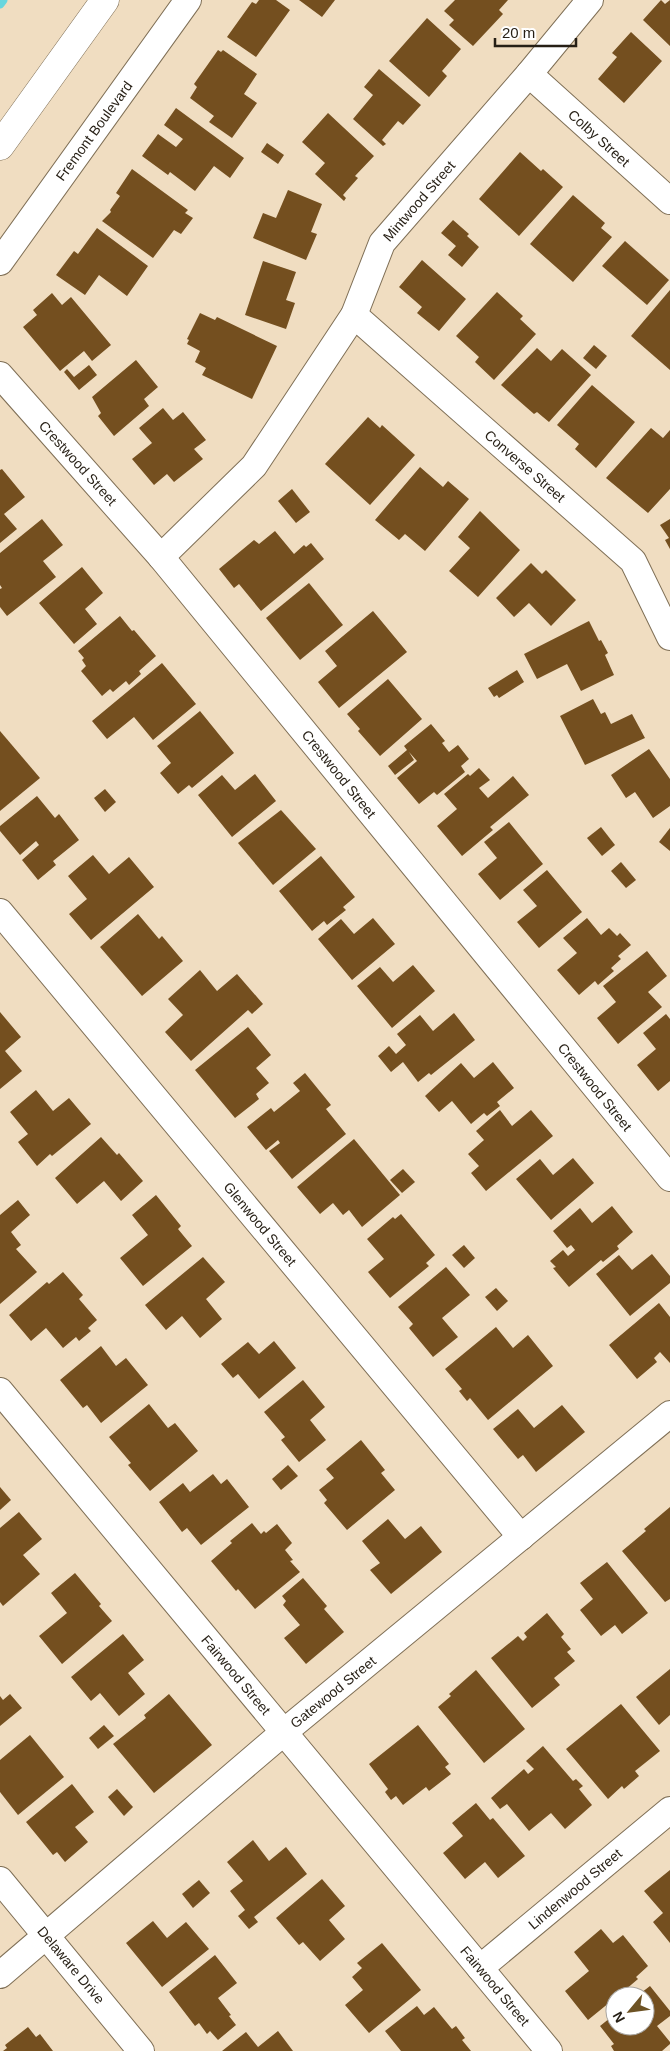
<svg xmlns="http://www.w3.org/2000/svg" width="670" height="2051" viewBox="0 0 670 2051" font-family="Arial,sans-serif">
<rect width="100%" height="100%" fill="#f0ddc1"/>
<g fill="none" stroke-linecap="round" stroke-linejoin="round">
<path stroke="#68d6de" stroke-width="9" d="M0,4l3,-4"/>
</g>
<g fill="#744f1f">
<path d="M259,0h17l14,10 -34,47 -29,-20 25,-35 4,2z"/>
<path d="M299,0h36l-13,17z"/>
<path d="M455,0h53l-9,10 4,4 -30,32 -24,-21 5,-5 -10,-9z"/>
<path d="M661,0l4,4 5,-4v46l-27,-26z"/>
<path d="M427,18l34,31 -19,22 5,5 -18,21 -40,-36z"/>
<path d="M631,32l31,29 -38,42 -26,-24 19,-22 -5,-4z"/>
<path d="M218,50l3,2 2,-2 34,24 -13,20 13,9 -25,35 -23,-16 5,-6 -24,-18 7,-11 -3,-3z"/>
<path d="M379,69l42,36 -18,20 -5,-4 -16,19 4,4 -3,2 -30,-27 20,-24 -9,-8z"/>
<path d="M176,108l68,50 -14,20 -16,-12 -19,25 -25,-19 -2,3 -26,-19 16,-22 18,13 7,-8 -19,-14z"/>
<path d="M328,113l46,43 -19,20 3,2 -15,17 3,3 -2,3 -29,-27 10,-11 -23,-21z"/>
<path d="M267,143l17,12 -6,9 -17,-12z"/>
<path d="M520,152l21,19 2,-2 20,18 -44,49 -40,-37z"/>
<path d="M132,169l56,41 -3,3 8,5 -12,16 -7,-4 -21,28 -51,-37 9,-9 -1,-2 10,-14 -4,-3z"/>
<path d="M288,190l34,14 -11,28 6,2 -11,26 -53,-22 10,-25 13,5z"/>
<path d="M573,195l32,28 -4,5 11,9 -39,45 -43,-38z"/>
<path d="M453,220l16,14 -2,2 12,11 -17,20 -14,-12 8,-9 -15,-13z"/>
<path d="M97,228l51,38 -21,30 -28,-21 -14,20 -29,-20 18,-24 4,3z"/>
<path d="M625,241l44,39 -22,25 -45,-39z"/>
<path d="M422,260l44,39 -27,32 -22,-18 5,-6 -23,-20z"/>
<path d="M263,261l33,11 -10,28 9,3 -9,26 -41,-14z"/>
<path d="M670,290v80l-39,-34z"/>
<path d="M497,292l26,24 -3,3 16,15 -42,46 -19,-18 4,-5 -23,-21z"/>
<path d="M52,293l10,12 9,-8 40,48 -19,16 -8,-10 -24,20 -37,-44 14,-12 -4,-5z"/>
<path d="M200,313l15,7 2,-3 60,29 -25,53 -50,-24 4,-7 -11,-6 5,-11 -13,-7 2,-4 -2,-1z"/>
<path d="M594,345l13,11 -11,13 -13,-11z"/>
<path d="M537,348l14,13 11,-12 29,26 -42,47 -12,-10 -3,2 -33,-29z"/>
<path d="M136,360l22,27 -14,12 5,7 -35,30 -16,-20 3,-3 -9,-16z"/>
<path d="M89,365l8,10 -18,15 -15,-18 3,-3 7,8z"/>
<path d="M592,385l43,37 -39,46 -21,-19 4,-5 -22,-19z"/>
<path d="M163,408l10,12 10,-8 23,28 -12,9 9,10 -29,23 -7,-8 -13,11 -22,-26 20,-16 -13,-15z"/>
<path d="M368,417l12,11 2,-3 33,30 -45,50 -45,-41z"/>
<path d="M651,428l12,10 7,-8v59l-22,24 -42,-35z"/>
<path d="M420,467l23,20 5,-6 21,18 -44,52 -20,-17 -6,6 -24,-20z"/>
<path d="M2,469l23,28 -21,17 13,15 -17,14v-73z"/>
<path d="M292,489l18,23 -14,11 -18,-22z"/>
<path d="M480,511l40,39 -42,47 -29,-26 21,-23 -12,-11z"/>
<path d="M42,519l21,26 -20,16 13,16 -49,39 -7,-9v-18l2,-1 -2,-3v-32z"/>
<path d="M670,519v30l-5,-9 4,-2 -9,-13z"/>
<path d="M275,531l19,23 10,-9 2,2 5,-4 13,16 -63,52 -22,-27 -5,4 -15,-19 35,-29 5,4z"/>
<path d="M531,563l11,11 4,-4 30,30 -25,26 -22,-23 -15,14 -18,-19z"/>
<path d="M82,567l21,26 -18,16 12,15 -23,20 -35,-41z"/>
<path d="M309,583l34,42 -43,35 -34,-42z"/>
<path d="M373,611l34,41 -68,56 -21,-26 19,-16 -12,-15z"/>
<path d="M120,616l12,15 2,-1 22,26 -17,15 2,3 -12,11 -3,-4 -13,11 -3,-3 -8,7 -21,-25 5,-5 -4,-6 2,-2 -6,-7z"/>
<path d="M589,621l10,20 2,-1 7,13 -3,2 9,20 -33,16 -14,-27 -30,15 -13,-25z"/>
<path d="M162,663l34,41 -43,36 -19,-23 -27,22 -15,-18z"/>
<path d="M517,670l7,12 -25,16 -2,-3 -3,2 -6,-9z"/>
<path d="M388,679l34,40 -42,37 -22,-25 2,-2 -13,-15z"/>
<path d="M593,699l8,15 4,-2 6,12 21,-10 13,24 -60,27 -25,-49z"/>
<path d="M200,711l34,42 -42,35 -3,-3 -11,9 -18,-21 11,-10 -14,-17z"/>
<path d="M431,724l14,17 -3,2 7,9 9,-7 11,14 -8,7 4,6 -28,23 -3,-3 -15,12 -22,-26 20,-17 -8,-9 5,8 -19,15 -7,-9 19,-16 -3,-4z"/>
<path d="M0,731l40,47 -40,33z"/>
<path d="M649,749l21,30v27l-17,12 -18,-26 -9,6 -15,-23z"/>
<path d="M479,768l11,12 -11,8 9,10 25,-22 16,19 -39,32 3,3 -31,26 -25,-30 20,-17 -13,-15 24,-20 2,2z"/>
<path d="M255,774l21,27 -44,36 -34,-42 24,-20 13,15z"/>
<path d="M105,789l11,13 -11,10 -11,-14z"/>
<path d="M37,796l18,22 4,-4 20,26 -26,21 3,4 -18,15 -16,-20 17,-15 -3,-4 -16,14 -20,-24v-5z"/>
<path d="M281,810l35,39 -43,36 -35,-42z"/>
<path d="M509,822l34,42 -43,36 -22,-26 19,-16 -13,-16z"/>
<path d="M601,827l14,18 -13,11 -15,-18z"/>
<path d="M670,828v23l-11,-9z"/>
<path d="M93,855l16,19 20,-17 25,30 -63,53 -22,-26 18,-15 -19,-23z"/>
<path d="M321,856l34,41 -12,10 3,3 -19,15 -3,-4 -12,10 -33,-40z"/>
<path d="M621,862l15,18 -10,8 -15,-17z"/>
<path d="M547,870l35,42 -43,36 -22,-26 20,-16 -14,-16z"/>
<path d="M138,914l21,25 3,-3 21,25 -41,35 -42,-49z"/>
<path d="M373,918l22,26 -43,36 -34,-41 23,-20 13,15z"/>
<path d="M587,918l14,17 8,-7 8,8 3,-3 11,12 -13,11 3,3 -10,9 3,3 -16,14 -3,-4 -16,14 -22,-25 20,-17 -14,-15z"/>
<path d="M647,951l20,25 -19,16 14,15 -44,37 -21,-26 19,-16 -13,-16z"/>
<path d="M413,965l22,26 -43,37 -35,-42 23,-19 13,15z"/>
<path d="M200,970l17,21 20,-17 26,30 -11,10 -4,-4 -57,51 -26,-29 18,-17 -15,-16z"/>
<path d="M0,1012l21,25 -16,14 17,20 -22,18z"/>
<path d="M454,1013l21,27 -44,35 -2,-2 -11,9 -15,-20 -12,10 -13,-16 11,-10 7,8 10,-9 -9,-11 23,-19 13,16z"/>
<path d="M666,1014l4,5v62l-12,10 -21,-26 19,-16 -13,-16z"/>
<path d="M248,1027l23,28 -15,13 13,15 -13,11 3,5 -24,19 -40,-48z"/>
<path d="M493,1062l21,26 -17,14 3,4 -13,10 -3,-3 -13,11 -19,-23 -13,11 -14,-16 36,-33 13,15z"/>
<path d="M305,1073l26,32 -5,4 20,25 -54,45 -23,-28 11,-8 -2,-3 -12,10 -19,-23 24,-19 3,4 26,-21 -7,-8z"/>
<path d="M36,1090l17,21 16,-13 22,26 -39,32 -2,-2 -13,12 -19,-24 10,-8 -18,-22z"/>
<path d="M500,1110l12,16 19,-16 22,26 -67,55 -15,-18 8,-7 -11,-12 16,-14 -8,-9z"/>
<path d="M101,1137l16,18 2,-2 24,28 -22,20 -17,-20 -27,23 -22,-26z"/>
<path d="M354,1139l46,56 -38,32 -13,-17 -6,5 -10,-12 -13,11 -23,-27z"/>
<path d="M573,1158l21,25 -43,37 -35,-41 24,-20 13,16z"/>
<path d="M403,1169l12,13 -13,11 -12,-13z"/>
<path d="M156,1195l25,31 -3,3 14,17 -49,40 -23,-28 28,-23 -16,-20z"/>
<path d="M18,1200l12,15 -19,17 10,13 -5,4 21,23 -37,32v-89z"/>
<path d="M612,1206l21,26 -16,14 2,3 -16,13 -2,-2 -32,27 -16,-19 3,-1 -6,-6 13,-11 5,6 7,-6 -4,-5 -4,3 -14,-17 27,-23 12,15z"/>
<path d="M401,1214l34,41 -9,8 3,3 -39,32 -22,-26 16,-13 -17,-20 26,-22 2,2z"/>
<path d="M464,1245l11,13 -11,10 -12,-13z"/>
<path d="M652,1254l18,22v7l-40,33 -34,-42 23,-19 13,15z"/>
<path d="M203,1257l22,25 -19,17 16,20 -22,19 -18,-22 -16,14 -21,-25z"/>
<path d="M446,1267l24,28 -28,23 16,19 -25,20 -24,-29 4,-4 -15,-17z"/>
<path d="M63,1272l20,23 -4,4 18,21 -9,8 3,3 -12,10 -3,-4 -13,11 -17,-20 -15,13 -22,-26 38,-33 2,2z"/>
<path d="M496,1288l12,13 -11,10 -12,-14z"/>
<path d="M659,1303l11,14v46l-10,-11 -6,6 3,4 -20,17 -28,-34z"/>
<path d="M496,1327l17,21 15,-13 25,31 -65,54 -18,-22 -3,3 -8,-10 3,-2 -17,-20z"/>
<path d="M274,1341l22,27 -37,31 -21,-25 -5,4 -12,-14 27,-22 11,12z"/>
<path d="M101,1346l15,20 10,-8 22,27 -47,38 -14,-18 -4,3 -23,-28z"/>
<path d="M303,1380l22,27 -15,13 16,20 -27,22 -18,-22 4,-3 -21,-25z"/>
<path d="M149,1404l19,24 7,-5 23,28 -48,40 -22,-26 3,-2 -22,-26z"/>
<path d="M562,1405l23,27 -49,40 -13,-17 -5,4 -25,-30 25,-20 16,19z"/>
<path d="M361,1440l24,30 -4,3 14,17 -48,40 -23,-27 3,-3 -8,-10 15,-12 -8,-9z"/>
<path d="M288,1465l10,11 -17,14 -9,-11z"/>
<path d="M213,1474l8,10 6,-5 22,28 -48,38 -14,-17 -5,4 -23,-30 24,-19 7,9z"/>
<path d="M0,1487l11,13 -11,10z"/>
<path d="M670,1507v92l-5,3 -43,-51 24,-20 -2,-2z"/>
<path d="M19,1512l23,27 -19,16 17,19 -37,32 -3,-4v-74z"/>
<path d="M388,1519l17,20 16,-13 21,26 -51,42 -21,-24 10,-7 -18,-22z"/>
<path d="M252,1523l9,11 3,-3 2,2 11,-9 15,19 -7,7 8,10 -3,1 10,11 -45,37 -17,-20 -2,2 -25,-30 21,-18 -2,-2z"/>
<path d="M607,1562l41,51 -26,21 -7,-9 -14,11 -21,-26 13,-11 -13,-16z"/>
<path d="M75,1573l26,31 -2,2 13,15 -50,43 -23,-28 28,-23 -16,-20z"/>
<path d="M303,1578l24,28 -3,3 20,23 -38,32 -22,-26 16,-13 -17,-20 3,-4 -4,-5z"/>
<path d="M547,1613l17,21 -3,3 10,12 -4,3 8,9 -21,17 6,7 -28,23 -41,-50 27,-22 5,5 4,-4 -3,-4z"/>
<path d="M123,1634l21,26 -16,13 17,21 -26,22 -19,-23 -9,8 -20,-24z"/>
<path d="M670,1669v46l-11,10 -23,-28z"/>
<path d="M476,1670l49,59 -41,34 -46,-56 13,-11 -2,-2z"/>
<path d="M10,1694l12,14 -22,18v-30l3,4z"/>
<path d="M169,1694l43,51 -58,48 -41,-49 33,-26 -2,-3z"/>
<path d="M621,1704l39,47 -25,20 4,5 -15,13 -2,-3 -14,13 -42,-50z"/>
<path d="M104,1725l10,11 -16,13 -9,-11z"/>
<path d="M418,1725l31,39 -4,3 6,7 -22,17 -3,-4 -23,18 -7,-9 -5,4 -6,-8 3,-3 -19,-25z"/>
<path d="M30,1735l34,42 -46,38 -18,-23v-32z"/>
<path d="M543,1746l30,35 3,-2 7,7 -4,3 13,16 -27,24 -14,-16 -22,18 -22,-27 -7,5 -9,-11 33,-29 4,5 6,-5 -8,-8z"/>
<path d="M72,1784l22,28 -19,15 13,15 -23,20 -8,-10 -4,3 -27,-33z"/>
<path d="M117,1789l16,18 -9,9 -16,-19z"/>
<path d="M476,1803l14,17 3,-2 32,38 -27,22 -13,-16 -20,17 -22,-26 20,-17 -11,-13z"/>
<path d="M253,1840l16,21 17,-14 21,27 -53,43 4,5 -9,7 -11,-13 7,-6 -15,-19 13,-10 -16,-19z"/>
<path d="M670,1870v73l-17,-21 10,-9 -19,-22z"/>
<path d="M322,1879l23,27 -16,14 16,19 -25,22 -17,-19 -4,3 -23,-27z"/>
<path d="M199,1880l11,13 -17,15 -11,-14z"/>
<path d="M153,1921l14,17 19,-16 23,27 -47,38 -36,-44z"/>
<path d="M601,1929l12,14 10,-8 25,31 -12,11 2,2 -20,17h-3v2l-27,22 -23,-29 24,-20 -15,-19z"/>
<path d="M382,1943l39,47 -52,43 -24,-28 18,-15 -11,-13 10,-9 -5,-5z"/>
<path d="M215,1955l22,28 -19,15 13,17 -2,1 7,9 -18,15 -8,-9 -3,3 -8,-11 -4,3 -26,-34z"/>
<path d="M650,1986l20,25v5l-13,10 13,16v2l-8,7h-48l-3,-5 3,-2 -14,-18 15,-12v12h30v-30h-8z"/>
<path d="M417,2006l7,9 10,-8 18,22 4,-3 9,12 -3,2 9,11h-70l-16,-20z"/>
<path d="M28,2027l8,10 4,-3 13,17h-50l4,-3 -2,-3z"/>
<path d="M278,2031l15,20h-71l24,-19 12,15z"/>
</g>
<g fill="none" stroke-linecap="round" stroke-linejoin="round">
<defs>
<g id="street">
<path d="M529,74l141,127"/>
<path d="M0,262l188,-262"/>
<path d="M354,315l279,246 37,76"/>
<path d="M0,375l161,182 509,621"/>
<path d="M161,557l93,-91 100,-151 28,-72 147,-169 61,-74"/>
<path d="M0,912l521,625"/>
<path d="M0,1391l549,660"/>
<path d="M0,1880l141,171"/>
<path d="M480,1968l190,-158"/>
<path d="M0,1975l284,-243 386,-318"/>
</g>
<path id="primary" d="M0,146l105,-146"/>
</defs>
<use href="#street" stroke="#7f6f56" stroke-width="28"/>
<use href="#primary" stroke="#7f6f56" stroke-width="29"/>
<use href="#street" stroke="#fff" stroke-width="26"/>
<use href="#primary" stroke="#fff" stroke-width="28"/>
</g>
<g text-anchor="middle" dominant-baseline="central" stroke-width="5" stroke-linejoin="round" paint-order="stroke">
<g font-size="14" fill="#261f15" stroke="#fff">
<text transform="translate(94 131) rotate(-54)">Fremont Boulevard</text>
<text transform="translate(599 138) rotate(42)">Colby Street</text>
<text transform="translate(419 201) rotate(-49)">Mintwood Street</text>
<text transform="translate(78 463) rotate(48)">Crestwood Street</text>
<text transform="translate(525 466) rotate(41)">Converse Street</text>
<text transform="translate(339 774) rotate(51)">Crestwood Street</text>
<text transform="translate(595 1087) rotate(51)">Crestwood Street</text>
<text transform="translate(260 1224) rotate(50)">Glenwood Street</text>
<text transform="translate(236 1675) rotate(50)">Fairwood Street</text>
<text transform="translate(333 1692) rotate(-39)">Gatewood Street</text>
<text transform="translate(575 1889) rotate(-40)">Lindenwood Street</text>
<text transform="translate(71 1965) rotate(50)">Delaware Drive</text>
<text transform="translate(495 1986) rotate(50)">Fairwood Street</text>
</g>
</g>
<g transform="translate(630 2011) rotate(241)"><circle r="24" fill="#ffffff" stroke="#a8a5a1"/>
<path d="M0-4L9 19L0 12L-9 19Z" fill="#6d5224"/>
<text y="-8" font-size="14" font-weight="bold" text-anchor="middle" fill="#261f15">N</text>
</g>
<path d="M495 38v8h81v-8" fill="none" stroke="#261f15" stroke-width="2.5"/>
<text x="502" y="38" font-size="15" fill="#261f15" stroke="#ffffff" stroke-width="4" paint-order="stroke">20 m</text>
</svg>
